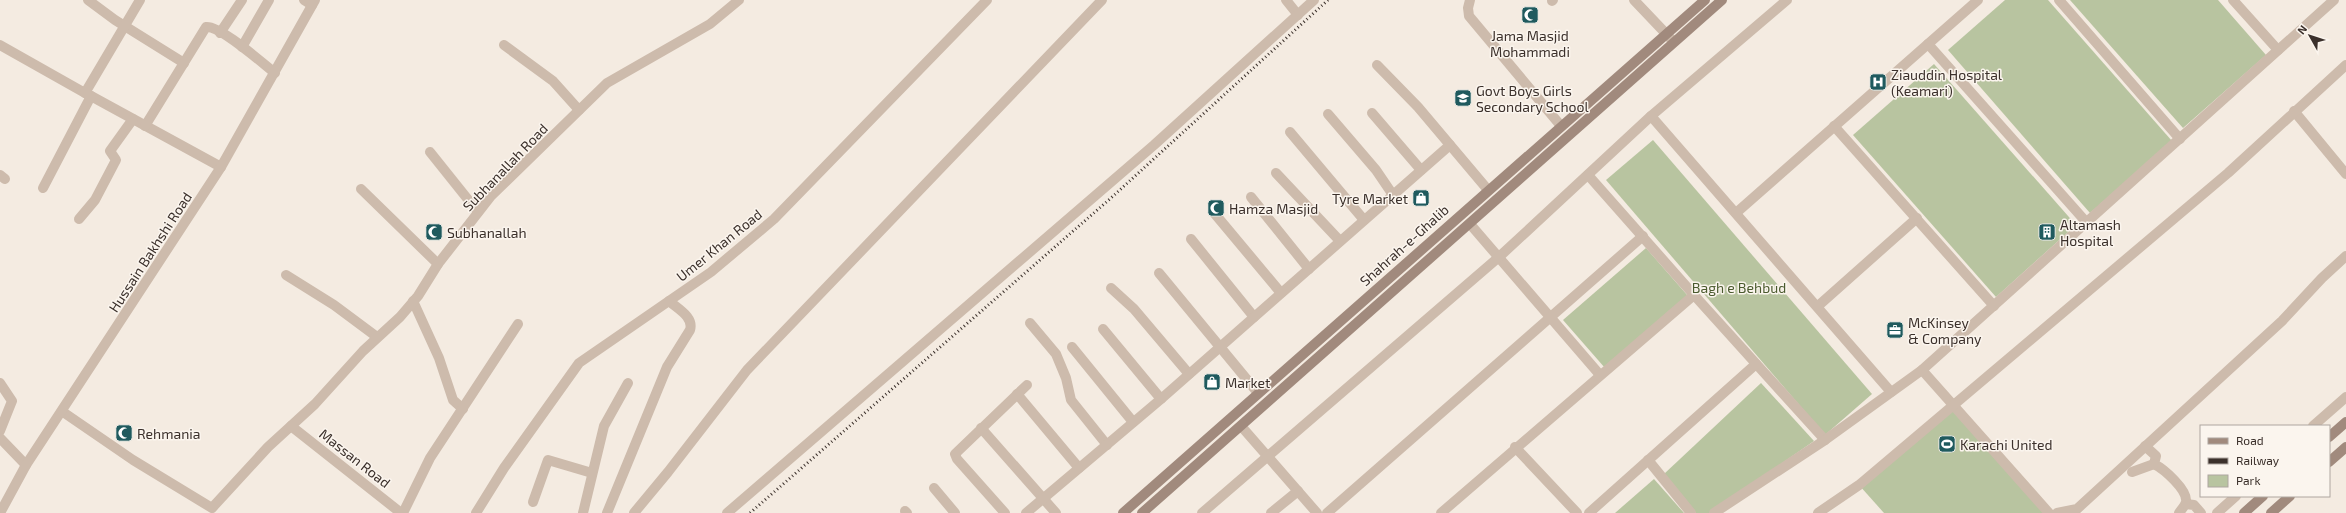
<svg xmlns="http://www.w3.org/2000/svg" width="2346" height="513" viewBox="0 0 2346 513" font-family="'Exo 2',sans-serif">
<rect width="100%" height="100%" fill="#f4ebe1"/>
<g fill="#b8c4a0">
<path d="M2005,0h43l124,141 -82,72 -142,-163z"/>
<path d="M2070,0h148l48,55 -83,73z"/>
<path d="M1934,64l142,161 -80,72 -143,-162z"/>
<path d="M1653,140l219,254 -47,41 -219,-255z"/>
<path d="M1646,248l42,48 -83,72 -42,-48z"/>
<path d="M1761,383l53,58 -104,72h-14l-32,-39z"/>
<path d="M1954,403l94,110h-164l-25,-28z"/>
<path d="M1654,479l30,34h-69z"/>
</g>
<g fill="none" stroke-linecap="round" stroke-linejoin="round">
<g stroke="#cdbbac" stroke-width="10">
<path d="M88,0l27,20 69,43"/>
<path d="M304,0l8,5"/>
<path d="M1286,0l12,15"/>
<path d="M1470,0l-2,8 1,8 92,110"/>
<path d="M1634,0l38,40"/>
<path d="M2059,0l121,139"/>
<path d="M2233,0l45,50"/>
<path d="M1552,1l1,-1"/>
<path d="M220,33l22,-33"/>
<path d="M1928,44l159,179"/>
<path d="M0,45l85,48"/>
<path d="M504,45l49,36 26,29"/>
<path d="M242,47l27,-47"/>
<path d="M1377,65l41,42 70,83"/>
<path d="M91,96l130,71"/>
<path d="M2294,111l52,63"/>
<path d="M1372,113l49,57"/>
<path d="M1328,114l48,56 17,25"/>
<path d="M1651,116l240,276"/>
<path d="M145,126l61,-99c14,-2 56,36 69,46"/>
<path d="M1834,126l160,180"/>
<path d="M1290,132l74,88"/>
<path d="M430,152l48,60"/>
<path d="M1276,173l64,68"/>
<path d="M0,175l5,4"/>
<path d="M1588,175l106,120"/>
<path d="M43,188l48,-92 -6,-3 55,-93"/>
<path d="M361,189l77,75"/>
<path d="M1251,197l58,72"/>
<path d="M1736,213l242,-213"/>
<path d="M1215,214l66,79"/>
<path d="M79,219l16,-19 21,-40 -6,-9 23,-32"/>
<path d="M1470,224l130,151"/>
<path d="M1191,239l63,78"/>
<path d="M1159,273l99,120"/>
<path d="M286,275l48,30 43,32"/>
<path d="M1111,288l23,21 55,65"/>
<path d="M413,301l26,57 14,42 10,9"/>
<path d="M1818,306l99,-88"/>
<path d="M1030,323l26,31 10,24 5,22 36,45"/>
<path d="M1103,329l58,70"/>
<path d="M1072,347l61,75"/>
<path d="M1922,370l127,143"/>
<path d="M0,383l12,18 -12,30"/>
<path d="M1017,394l62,74"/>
<path d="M1241,426l76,87"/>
<path d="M2313,426l33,-29"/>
<path d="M981,428l75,85"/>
<path d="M0,438l26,27"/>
<path d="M2145,446l11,10 -2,8c10,5 34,26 32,38 -1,4 -5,8 -7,11"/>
<path d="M1515,447l62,66"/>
<path d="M1648,460l43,53"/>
<path d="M2132,472l22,-8"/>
<path d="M934,488l21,25"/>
<path d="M533,502l15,-42 44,13"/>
<path d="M2186,504l8,1 7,8"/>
<path d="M905,511l2,2"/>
<path d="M403,513l27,-55 88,-134"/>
<path d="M583,513l21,-87 24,-43"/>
<path d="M607,513l60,-146 23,-37c4,-13 -12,-21 -21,-29"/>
<path d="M634,513l34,-41 79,-102 355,-370"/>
<path d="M727,513l427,-368 160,-145"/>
<path d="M1005,513l-48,-54 -2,-5 72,-69"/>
<path d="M1026,513l135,-114 289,-254"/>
<path d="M1202,513l297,-256 152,-141 136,-116"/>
<path d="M1271,513l27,-22"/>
<path d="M1327,513l316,-277"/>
<path d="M1441,513l253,-218 131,145"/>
<path d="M1589,513l167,-149"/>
<path d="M1714,513l111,-73 97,-70 412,-370"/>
<path d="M1818,513l41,-28 369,-312 118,-108"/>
<path d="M2057,513l20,-4 205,-188 40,-43 24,-22"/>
<path d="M2217,513l19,-17"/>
</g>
<g stroke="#cdbbac" stroke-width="10">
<path d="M63,412l70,48 79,48 56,-61 47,-43 48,-53 37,-34 18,-21 20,-32 53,-68 116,-113 103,-59 29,-24"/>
<path d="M291,426l110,87"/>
<path d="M0,513l26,-48 195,-298 94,-167"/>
<path d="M476,513l28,-45 75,-105 132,-91 63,-53 213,-219"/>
</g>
<g stroke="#a18a7d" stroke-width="10">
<path d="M2329,437l17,-15"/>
<path d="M2329,462l17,-15"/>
<path d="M1123,513l582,-513"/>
<path d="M1142,513l580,-513"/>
<path d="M2244,513l19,-17"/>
<path d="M2271,513l19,-17"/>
</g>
<path stroke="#3b302b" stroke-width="3" stroke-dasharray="1 3" stroke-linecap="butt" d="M750,513l361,-315 217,-198"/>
</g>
<defs>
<symbol id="mosque-square" viewBox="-11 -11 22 22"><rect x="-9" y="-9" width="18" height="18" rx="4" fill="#1f5a5e" stroke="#fbf5ee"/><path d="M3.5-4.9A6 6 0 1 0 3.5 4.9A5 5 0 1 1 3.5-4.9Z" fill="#fff"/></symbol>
<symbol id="hospital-square" viewBox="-11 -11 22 22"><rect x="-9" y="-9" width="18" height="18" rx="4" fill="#1f5a5e" stroke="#fbf5ee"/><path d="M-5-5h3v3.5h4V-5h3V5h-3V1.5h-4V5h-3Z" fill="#fff"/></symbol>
<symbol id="school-square" viewBox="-11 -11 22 22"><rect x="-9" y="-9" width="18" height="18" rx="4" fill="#1f5a5e" stroke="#fbf5ee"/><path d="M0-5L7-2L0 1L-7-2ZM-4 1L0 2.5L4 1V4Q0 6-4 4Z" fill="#fff"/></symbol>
<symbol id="shop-square" viewBox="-11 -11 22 22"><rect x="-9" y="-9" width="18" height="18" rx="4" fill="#1f5a5e" stroke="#fbf5ee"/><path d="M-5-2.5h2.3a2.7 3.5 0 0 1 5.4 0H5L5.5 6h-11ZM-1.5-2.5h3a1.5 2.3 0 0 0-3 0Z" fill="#fff"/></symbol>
<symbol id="building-square" viewBox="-11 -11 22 22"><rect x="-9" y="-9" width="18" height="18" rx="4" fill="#1f5a5e" stroke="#fbf5ee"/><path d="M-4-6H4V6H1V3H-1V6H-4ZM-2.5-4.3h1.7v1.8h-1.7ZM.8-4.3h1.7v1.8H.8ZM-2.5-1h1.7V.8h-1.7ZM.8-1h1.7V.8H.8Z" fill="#fff"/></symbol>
<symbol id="office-square" viewBox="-11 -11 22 22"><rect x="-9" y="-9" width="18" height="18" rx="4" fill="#1f5a5e" stroke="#fbf5ee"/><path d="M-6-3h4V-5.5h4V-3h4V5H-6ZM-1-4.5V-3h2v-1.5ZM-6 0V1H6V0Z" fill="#fff"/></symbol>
<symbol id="stadium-square" viewBox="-11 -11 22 22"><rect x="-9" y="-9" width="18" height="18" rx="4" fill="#1f5a5e" stroke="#fbf5ee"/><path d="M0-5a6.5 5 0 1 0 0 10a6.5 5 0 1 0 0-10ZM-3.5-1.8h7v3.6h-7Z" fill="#fff"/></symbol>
</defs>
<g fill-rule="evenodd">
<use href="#mosque-square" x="1520" y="5" width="20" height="20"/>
<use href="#hospital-square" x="1868" y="72" width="20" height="20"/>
<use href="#school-square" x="1453" y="88" width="20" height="20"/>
<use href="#shop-square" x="1411" y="188" width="20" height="20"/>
<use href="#mosque-square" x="1206" y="198" width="20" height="20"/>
<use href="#mosque-square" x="424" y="222" width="20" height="20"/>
<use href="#building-square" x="2037" y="222" width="20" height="20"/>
<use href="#office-square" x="1885" y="320" width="20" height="20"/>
<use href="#shop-square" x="1202" y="372" width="20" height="20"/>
<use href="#mosque-square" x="114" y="423" width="20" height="20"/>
<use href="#stadium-square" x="1937" y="434" width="20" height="20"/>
</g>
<g text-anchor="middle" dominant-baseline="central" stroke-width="3" stroke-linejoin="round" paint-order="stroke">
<g font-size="14" fill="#3b302b" stroke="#fbf5ee" text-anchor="start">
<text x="1530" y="35" text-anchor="middle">Jama Masjid<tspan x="1530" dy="16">Mohammadi</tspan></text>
<text x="1891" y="74">Ziauddin Hospital<tspan x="1891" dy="16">(Keamari)</tspan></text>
<text x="1476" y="90">Govt Boys Girls<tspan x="1476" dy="16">Secondary School</tspan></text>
<text x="1408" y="198" text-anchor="end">Tyre Market</text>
<text x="1229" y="208">Hamza Masjid</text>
<text x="2060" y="224">Altamash<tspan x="2060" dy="16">Hospital</tspan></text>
<text x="447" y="232">Subhanallah</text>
<text x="1908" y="322">McKinsey<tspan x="1908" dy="16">&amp; Company</tspan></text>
<text x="1225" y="382">Market</text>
<text x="137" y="433">Rehmania</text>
<text x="1960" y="444">Karachi United</text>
</g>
<g font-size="14" fill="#3b302b" stroke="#fbf5ee">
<text transform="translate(505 167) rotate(-46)">Subhanallah Road</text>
<text transform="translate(719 245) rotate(-39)">Umer Khan Road</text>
<text transform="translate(1404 245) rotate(-42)">Shahrah-e-Ghalib</text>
<text transform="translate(150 252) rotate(-57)">Hussain Bakhshi Road</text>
<text transform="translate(355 458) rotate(38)">Massan Road</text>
</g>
<g font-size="14" fill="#4a5a2e" stroke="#fbf5ee">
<text x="1739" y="287">Bagh e Behbud</text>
</g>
</g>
<rect x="2200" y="425" width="130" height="72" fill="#fbf5ee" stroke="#aea6a0"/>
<rect x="2208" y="438" width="20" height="6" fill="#a18a7d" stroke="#aea6a0"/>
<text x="2236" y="445" font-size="12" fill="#3b302b">Road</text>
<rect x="2208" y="458" width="20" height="6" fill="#3b302b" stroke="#aea6a0"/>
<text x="2236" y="465" font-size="12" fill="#3b302b">Railway</text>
<rect x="2208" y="475" width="20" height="12" fill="#b8c4a0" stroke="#aea6a0"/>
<text x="2236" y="485" font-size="12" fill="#3b302b">Park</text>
<g transform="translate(2310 36) rotate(309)" stroke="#fbf5ee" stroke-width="3" paint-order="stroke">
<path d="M0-3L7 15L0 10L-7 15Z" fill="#3b302b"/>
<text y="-6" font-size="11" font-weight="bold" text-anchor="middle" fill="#3b302b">N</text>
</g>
</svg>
